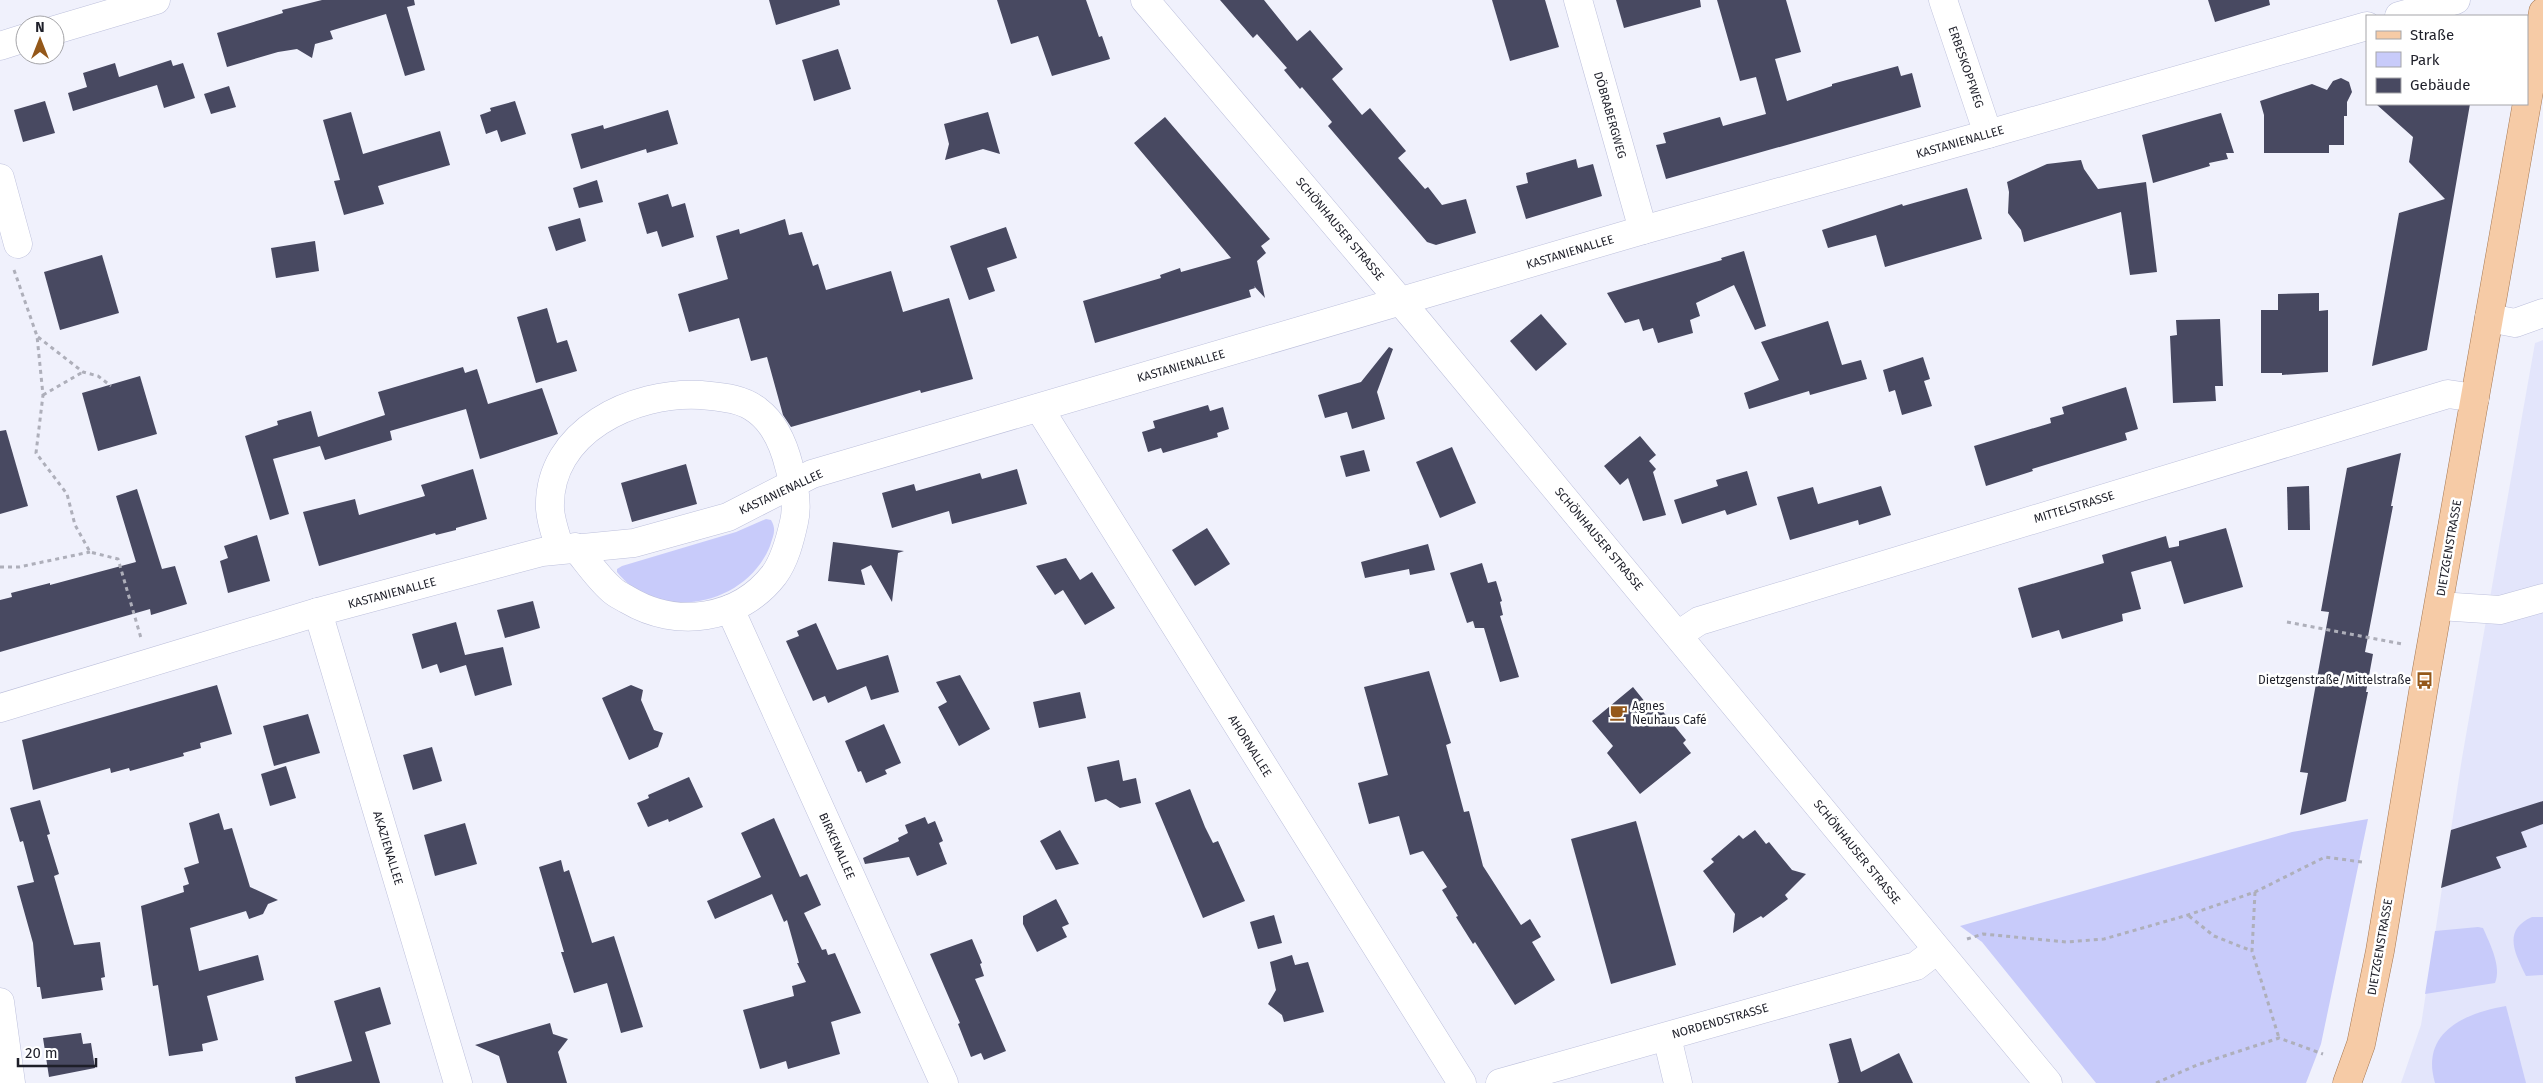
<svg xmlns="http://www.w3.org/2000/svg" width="2543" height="1083" viewBox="0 0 2543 1083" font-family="'Fira Sans',sans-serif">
<rect width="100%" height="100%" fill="#f0f1fc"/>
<path fill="#e3e5fb" d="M2543,340v743h-142l20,-58 41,-267 39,-223 34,-192z"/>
<g fill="#c8cbfa">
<path d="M766,519l5,1c6,10 2,16 -1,26 -24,60 -112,78 -153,26v-3l5,-3 114,-34z"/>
<path d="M2368,819l-47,225 -15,39h-210l-114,-141 -22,-16 332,-94z"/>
<path d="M2532,917h11v58l-17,1c-11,-22 -24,-46 6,-59z"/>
<path d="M2478,927l5,1c7,16 19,39 12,55l-70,11 10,-63z"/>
<path d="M2506,1006l20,77h-91c-15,-50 29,-70 71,-77z"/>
</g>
<g fill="#484961">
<path d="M322,0h92l1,5 -8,2 18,63 -20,6 -19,-62 -56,17 3,8 -18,5 -3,14 -15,-9 -19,3 -51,15 -10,-34 66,-20 -1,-3z"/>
<path d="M769,0h70l1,5 -64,20z"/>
<path d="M997,0h89l13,37 3,-1 8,23 -58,17 -14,-40 -27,8z"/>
<path d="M1220,0h44l33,41 13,-11 33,39 -11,10 30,36 8,-7 36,43 -8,7 27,31 3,-2 14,18 24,-6 10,34 -40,12 -9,-3 -99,-116 4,-4 -30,-35 -2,2 -16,-19 3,-2 -30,-34 -4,4z"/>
<path d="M1492,0h53l14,47 -49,14z"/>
<path d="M1616,0h84l1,7 -77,21z"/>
<path d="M1717,0h69l15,52 -26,7 12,42 45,-15v-2l66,-18 3,10 11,-3 9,34 -255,72 -10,-34 10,-2 -3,-10 57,-16 3,9 43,-12 -10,-37 -16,4z"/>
<path d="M2208,0h61l1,5 -55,17z"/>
<path d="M838,49l13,40 -37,12 -12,-41z"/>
<path d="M171,60l2,6 10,-3 12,35 -31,10 -7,-23 -84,26 -5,-18 19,-6 -4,-14 32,-10 4,14z"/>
<path d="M2341,78l8,4 3,10 -5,10v14h-3v29h-15v8h-65v-38l-4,-14 52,-17 15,6 6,-9z"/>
<path d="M229,86l7,21 -25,7 -7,-20z"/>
<path d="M45,101l10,32 -32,9 -9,-32z"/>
<path d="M515,101l11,33 -25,8 -4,-12 -11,4 -6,-19 11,-4 -1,-3z"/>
<path d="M2376,104h94l-43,246 -55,16 27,-153 46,-14 -36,-37 4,-25z"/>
<path d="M668,110l10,34 -31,9 -1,-4 -65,20 -10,-35 32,-9 1,4z"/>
<path d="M351,112l12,42 77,-23 10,34 -72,21 6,18 -40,11 -10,-34 6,-1 -17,-60z"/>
<path d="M988,112l12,42 -17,-5 -38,11 4,-16 -5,-20z"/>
<path d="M2221,113l13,40h-8l2,6 -19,4 1,3 -57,17 -11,-48z"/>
<path d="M1165,117l105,122 -9,7 5,7 -9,8 8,37 -11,-12 1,2 -6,2 2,7 -156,46 -12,-42 78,-23 -1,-3 20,-7 1,4 50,-14 -97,-115z"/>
<path d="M1576,159l2,9 15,-4 9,32 -76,23 -10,-33 12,-3 -2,-10z"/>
<path d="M2081,160l3,9 14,20 48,-7 11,90 -27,3 -9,-63 -97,30 -3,-12 -13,-17 1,-21 -2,-10 40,-18z"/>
<path d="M597,180l6,22 -24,6 -6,-20z"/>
<path d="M1967,188l15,51 -97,28 -9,-32 -48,13 -6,-18 80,-26 1,2z"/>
<path d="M668,194l4,13 13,-4 9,34 -32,10 -5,-16 -10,3 -9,-31z"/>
<path d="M580,218l6,23 -30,10 -8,-24z"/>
<path d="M785,219l4,16 13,-3 11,34 5,-2 8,26 65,-19 12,41 46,-14 24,81 -52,14 -1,-3 -129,37 -8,-12 -16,-58 -16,4 -12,-43 -50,14 -11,-38 50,-15 -12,-43 23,-7 1,5z"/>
<path d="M1006,227l11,31 -30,10 8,23 -26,9 -19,-54z"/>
<path d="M315,241l4,30 -43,7 -5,-30z"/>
<path d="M1744,251l22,75 -11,4 -21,-45 -38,18 4,13 -10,4 3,13 -35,10 -5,-15 -10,3 -4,-12 -14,4 -18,-30 115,-33 -1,-2z"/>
<path d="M102,255l17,58 -59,17 -16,-58z"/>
<path d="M2319,293v18l9,-1v62l-46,3v-2h-21v-63h17v-16z"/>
<path d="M547,308l10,35 10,-3 10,31 -41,12 -19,-66z"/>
<path d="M1541,314l26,30 -31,27 -26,-30z"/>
<path d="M2220,319l3,67h-8l1,15 -43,2 -3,-67 7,-1 -1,-15z"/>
<path d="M1828,321l14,44 19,-5 6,19 -57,16 -1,-4 -60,18 -5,-16 35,-13 -18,-38z"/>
<path d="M1389,347l4,2 -16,43 8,27 -33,10 -5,-17 -22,6 -7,-23 43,-13z"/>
<path d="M1923,357l7,22 -6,2 8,25 -30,9 -7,-25 -6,2 -6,-22z"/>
<path d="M463,367l2,6 12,-4 11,35 54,-16 16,46 -78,25 -14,-50 -76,22 2,9 -67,20 -5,-14 -47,13 16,55 -19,6 -25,-84 33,-11 -1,-4 34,-10 7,26 67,-22 -7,-23z"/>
<path d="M140,376l17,58 -59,17 -16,-58z"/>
<path d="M2126,387l12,42 -13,4 2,7 -95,29 1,2 -47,15 -12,-40 77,-23 -1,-5 14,-4 -2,-7z"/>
<path d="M1208,405l2,6 13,-4 6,22 -12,4 1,4 -55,16 -2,-5 -13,4 -6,-20 13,-4 -2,-7z"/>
<path d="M6,430l22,76 -28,8v-83z"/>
<path d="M1640,436l16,19 -7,6 7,8 -3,3 13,43 -23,6 -15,-43 -8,7 -16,-19z"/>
<path d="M1452,447l24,56 -36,15 -24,-56z"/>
<path d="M1364,450l6,21 -24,6 -6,-21z"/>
<path d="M2401,453l-10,53h2l-28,146 8,2 -7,38h2l-22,109 -46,14 8,-42 -8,-1 29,-160 -8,-1 26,-143z"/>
<path d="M686,464l11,40 -65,18 -11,-39z"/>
<path d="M473,469l14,50 -31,9v2l-20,5 -1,-2 -116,33 -16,-54 52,-13 4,16 66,-19 -4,-11z"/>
<path d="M1017,469l10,35 -75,20 -3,-13 -57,17 -10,-35 32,-9 2,7 64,-18 2,6z"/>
<path d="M1747,471l10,34 -30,10 -2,-5 -43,14 -8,-24 44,-14 -2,-6z"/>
<path d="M1881,486l10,29 -32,10 -1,-5 -68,20 -13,-43 36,-10 5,17z"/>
<path d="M2309,486l1,44h-22l-1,-43z"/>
<path d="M137,489l25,80 13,-3 12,38 -36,11 -1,-6 -150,43v-52l12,-3 -1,-4 39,-10v2l86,-23 -20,-66z"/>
<path d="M1207,528l23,36 -35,22 -23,-36z"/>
<path d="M2226,528l17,59 -59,17 -13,-43 -40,11 10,37 -19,5 1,7 -61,18 -3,-9 -27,8 -14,-50 86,-25 -2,-8 64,-19 3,12 10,-2v-5z"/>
<path d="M257,535l13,46 -42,12 -8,-32 8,-3 -4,-12z"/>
<path d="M833,542l71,9 -6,2 -6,49 -21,-37 -10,5 4,15 -37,-4z"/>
<path d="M1428,544l7,26 -25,5 -1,-6 -44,9 -4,-16z"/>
<path d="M1066,558l14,22 12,-8 23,36 -30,17 -22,-35 -8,5 -19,-29z"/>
<path d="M1482,563l6,20 8,-2 6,20 -2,1 3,13 -3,1 19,61 -19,5 -16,-54h-9l-2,-7 -6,2 -17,-50z"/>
<path d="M533,601l7,27 -35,10 -8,-28z"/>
<path d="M456,622l9,33 38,-8 9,38 -37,11 -9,-31 -26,8 -3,-9 -15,5 -10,-35z"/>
<path d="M816,623l21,47 51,-15 11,37 -28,8 -5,-14 -38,17 -3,-7 -12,5 -27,-60 13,-5 -2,-5z"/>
<path d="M1429,671l22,72 -5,2 18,67 5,-1 14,55 38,59 9,-6 11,18 -9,5 23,38 -40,25 -40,-63 -2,2 -17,-27 2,-1 -16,-26 5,-3 -24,-36 -13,4 -11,-39 -30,8 -11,-41 30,-8 -24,-88z"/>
<path d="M960,675l30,54 -31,17 -21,-39 9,-5 -11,-20z"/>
<path d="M217,685l15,49 -32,9 1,5 -18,5 1,3 -54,15 -1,-3 -18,5 -1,-5 -77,22 -11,-50z"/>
<path d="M631,685l12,5 -2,10 13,30 9,3 -5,14 -29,13 -27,-62z"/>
<path d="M1633,687l21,26 6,-5 26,32 -3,3 8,10 -51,41 -33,-41 6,-7 -21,-25z"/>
<path d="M1080,692l6,26 -47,10 -6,-26z"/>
<path d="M308,714l12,39 -46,13 -11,-40z"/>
<path d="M884,724l17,39 -16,7 2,4 -21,9 -5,-12 -3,1 -13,-31z"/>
<path d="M432,747l10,34 -29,9 -10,-35z"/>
<path d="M1119,760l4,21 13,-3 5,25 -21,5 -14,-9 -11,3 -8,-35z"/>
<path d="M286,766l10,32 -26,8 -9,-32z"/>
<path d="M689,777l14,30 -34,15 -1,-3 -20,8 -11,-24 12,-5 -1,-3z"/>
<path d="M1190,789l15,38 8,16 5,-2 27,60 -42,17 -48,-115z"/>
<path d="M40,800l10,34 -3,1 12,39 -5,2 20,69 26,-3 5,35 -4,1 2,12 -61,9 -2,-12h-3l-4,-44 -16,-57 17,-4 -11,-41 -3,1 -10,-34z"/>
<path d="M2543,801v23l-22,8 6,15 -31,10 5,11 -60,20 10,-58z"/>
<path d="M219,813l5,17 8,-2 18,59 28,13 -10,4 -5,10 -14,5 -3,-8 -56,17 9,43 59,-16 6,25 -57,16 11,44 -16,4 1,7 -34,5 -11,-71 -5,1 -12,-80 43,-14 -1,-6 6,-2 -5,-16 15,-5 -10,-40z"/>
<path d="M925,817l3,7 7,-3 8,20 -4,2 8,21 -30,12 -8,-19 -44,7 -2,-6 36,-17 -1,-3 10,-5 -3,-8z"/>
<path d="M774,818l26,59 7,-3 14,31 -17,8 18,37 4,-1 2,6 7,-2 26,60 -30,9 9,32 -52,15 -2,-8 -26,8 -17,-59 51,-14 -2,-10 14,-4 -9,-19h2l-12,-43 -3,2 -12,-28 -57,25 -8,-18 54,-24 -20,-44z"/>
<path d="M1636,821l40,144 -65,19 -40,-145z"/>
<path d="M465,823l12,41 -42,12 -11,-41z"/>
<path d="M1060,830l19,34 -23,6 -16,-29z"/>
<path d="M1755,830l11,14 3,-2 23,28 14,4 -21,21 3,4 -25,19 -2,-2 -28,17 2,-19 -32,-43 11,-9 -3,-3 28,-24 4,4z"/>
<path d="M561,860l3,12 5,-2 23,73 22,-7 29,91 -22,6 -14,-50 -33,10 -13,-41h3l-25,-85z"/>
<path d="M1056,899l13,25 -7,3 5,10 -30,15 -14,-28v-8z"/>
<path d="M1274,915l8,28 -24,6 -8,-27z"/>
<path d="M972,939l10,24 -2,1 4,12 -9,3 31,72 -22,9 -3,-7 -10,4 -13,-33 2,-1 -30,-69z"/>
<path d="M1292,955l3,10 13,-3 16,50 -40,10 -2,-7 -14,-11 8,-14 -6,-28z"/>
<path d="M380,987l11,37 -26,8 15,51h-84l-1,-6 57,-16 -18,-60z"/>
<path d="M550,1023l3,11 15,5 -10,13 9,31h-60l-8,-27 -24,-11z"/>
<path d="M81,1033l2,11 8,-1 4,25 -46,9 -6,-39z"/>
<path d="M1851,1038l10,34 38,-19 14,30h-76l2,-1 -10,-38z"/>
</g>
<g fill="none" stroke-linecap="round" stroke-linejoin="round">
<defs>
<g id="minor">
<path d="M1145,0l273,322 630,761"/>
<path d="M1578,0l65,230"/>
<path d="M1943,0l45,134"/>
<path d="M2399,16l57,-16"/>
<path d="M55,30l101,-30"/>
<path d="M0,46l25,-8"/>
<path d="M0,178l18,66"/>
<path d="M2489,318l26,5 28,-10"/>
<path d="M1039,408l423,675"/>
<path d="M560,549c-4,-14 -9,-26 -10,-40 -3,-78 84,-118 151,-114 20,2 41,3 57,16 17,13 26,35 31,55 5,17 9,39 5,56 -4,18 -9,38 -20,53 -35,45 -97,54 -146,25 -5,-3 -12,-6 -16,-10 -14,-12 -25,-29 -37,-43"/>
<path d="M2439,606l61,4 43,-12"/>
<path d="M730,609l214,474"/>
<path d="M318,612l140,471"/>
<path d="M1678,635l21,-14 749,-227 27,4"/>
<path d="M0,708l318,-96 224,-60 92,-9 94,-26 84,-43 831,-244 345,-96 379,-108"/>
<path d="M0,1002l11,81"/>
<path d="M1667,1037l11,46"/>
<path d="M1500,1083l416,-117 21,-16"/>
</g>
<path id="major" d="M2347,1083l14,-39 19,-93 45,-271 118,-668"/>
</defs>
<use href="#minor" stroke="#bdc0dc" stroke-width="29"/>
<use href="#major" stroke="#a67954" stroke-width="29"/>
<g stroke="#aeafba" stroke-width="3" stroke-dasharray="4 4" stroke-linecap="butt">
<path d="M14,270l23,66 6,59 -7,58 31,41 8,31 15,27 28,7 23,79"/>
<path d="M38,337l45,35 15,4 13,10"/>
<path d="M43,395l40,-23"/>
<path d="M0,567h19l71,-15"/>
<path d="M2287,622l115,22"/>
<path d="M2255,892l-3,59 27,87"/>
<path d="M2189,916l25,20 38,15"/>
<path d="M1967,939l16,-5 83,8 38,-3 84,-24 67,-23 70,-35 37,5"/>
<path d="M2156,1083l41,-18 82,-27 44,16"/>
</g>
<use href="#minor" stroke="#fff" stroke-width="28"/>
<use href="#major" stroke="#f6cba6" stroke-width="28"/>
</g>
<defs>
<symbol id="bus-bare" viewBox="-9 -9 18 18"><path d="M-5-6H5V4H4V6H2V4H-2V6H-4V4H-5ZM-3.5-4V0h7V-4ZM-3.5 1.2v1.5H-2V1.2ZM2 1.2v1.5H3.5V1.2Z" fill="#94581a" stroke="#fff" stroke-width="2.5" paint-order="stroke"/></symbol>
<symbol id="cafe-bare" viewBox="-9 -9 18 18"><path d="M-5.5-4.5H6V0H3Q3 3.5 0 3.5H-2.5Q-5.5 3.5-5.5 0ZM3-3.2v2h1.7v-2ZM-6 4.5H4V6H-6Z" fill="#94581a" stroke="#fff" stroke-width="2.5" paint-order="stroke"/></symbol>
</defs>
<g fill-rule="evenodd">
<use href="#bus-bare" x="2412" y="668" width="25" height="25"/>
<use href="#cafe-bare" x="1606" y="700" width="25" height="25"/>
</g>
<g text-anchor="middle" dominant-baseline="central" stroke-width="5" stroke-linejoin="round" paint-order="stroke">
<g font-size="12" fill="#1e1f29" stroke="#fff">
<text transform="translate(1966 67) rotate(71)">ERBESKOPFWEG</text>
<text transform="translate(1610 115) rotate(74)">DÖBRABERGWEG</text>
<text transform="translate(1960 142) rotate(-16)">KASTANIENALLEE</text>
<text transform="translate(1340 229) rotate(50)">SCHÖNHAUSER STRASSE</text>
<text transform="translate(1570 252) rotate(-17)">KASTANIENALLEE</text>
<text transform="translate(1181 366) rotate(-16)">KASTANIENALLEE</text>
<text transform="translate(781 492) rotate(-25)">KASTANIENALLEE</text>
<text transform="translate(2074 507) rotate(-17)">MITTELSTRASSE</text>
<text transform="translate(1599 539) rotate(50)">SCHÖNHAUSER STRASSE</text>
<text transform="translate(2449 548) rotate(-80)">DIETZGENSTRASSE</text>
<text transform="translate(392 593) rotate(-15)">KASTANIENALLEE</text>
<text transform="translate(1250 746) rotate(58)">AHORNALLEE</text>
<text transform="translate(837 846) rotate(66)">BIRKENALLEE</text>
<text transform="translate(388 848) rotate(73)">AKAZIENALLEE</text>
<text transform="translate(1857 852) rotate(51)">SCHÖNHAUSER STRASSE</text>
<text transform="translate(2380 947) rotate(-80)">DIETZGENSTRASSE</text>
<text transform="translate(1720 1021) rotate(-16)">NORDENDSTRASSE</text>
</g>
<g font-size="12" fill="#1e1f29" stroke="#fff" text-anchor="end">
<text x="2411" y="680">Dietzgenstraße/Mittelstraße</text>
<text x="1632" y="706" text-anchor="start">Agnes<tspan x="1632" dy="14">Neuhaus Café</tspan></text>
</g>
</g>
<rect x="2366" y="15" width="162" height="90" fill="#ffffff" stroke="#a5a5a9"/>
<rect x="2376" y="31" width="25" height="8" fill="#f6cba6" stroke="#a5a5a9"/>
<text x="2410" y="40" font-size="15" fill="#1e1f29">Straße</text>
<rect x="2376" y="52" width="25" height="15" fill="#c8cbfa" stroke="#a5a5a9"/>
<text x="2410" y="65" font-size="15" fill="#1e1f29">Park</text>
<rect x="2376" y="78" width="25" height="15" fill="#484961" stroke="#a5a5a9"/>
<text x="2410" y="90" font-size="15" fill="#1e1f29">Gebäude</text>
<g transform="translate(40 40)"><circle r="24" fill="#ffffff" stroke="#a5a5a9"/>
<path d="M0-4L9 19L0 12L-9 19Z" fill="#94581a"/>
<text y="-8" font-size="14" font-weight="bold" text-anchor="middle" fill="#1e1f29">N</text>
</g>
<path d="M18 1058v8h78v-8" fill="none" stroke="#1e1f29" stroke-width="2.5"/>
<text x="25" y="1058" font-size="15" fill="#1e1f29" stroke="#ffffff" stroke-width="4" paint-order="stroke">20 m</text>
</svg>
